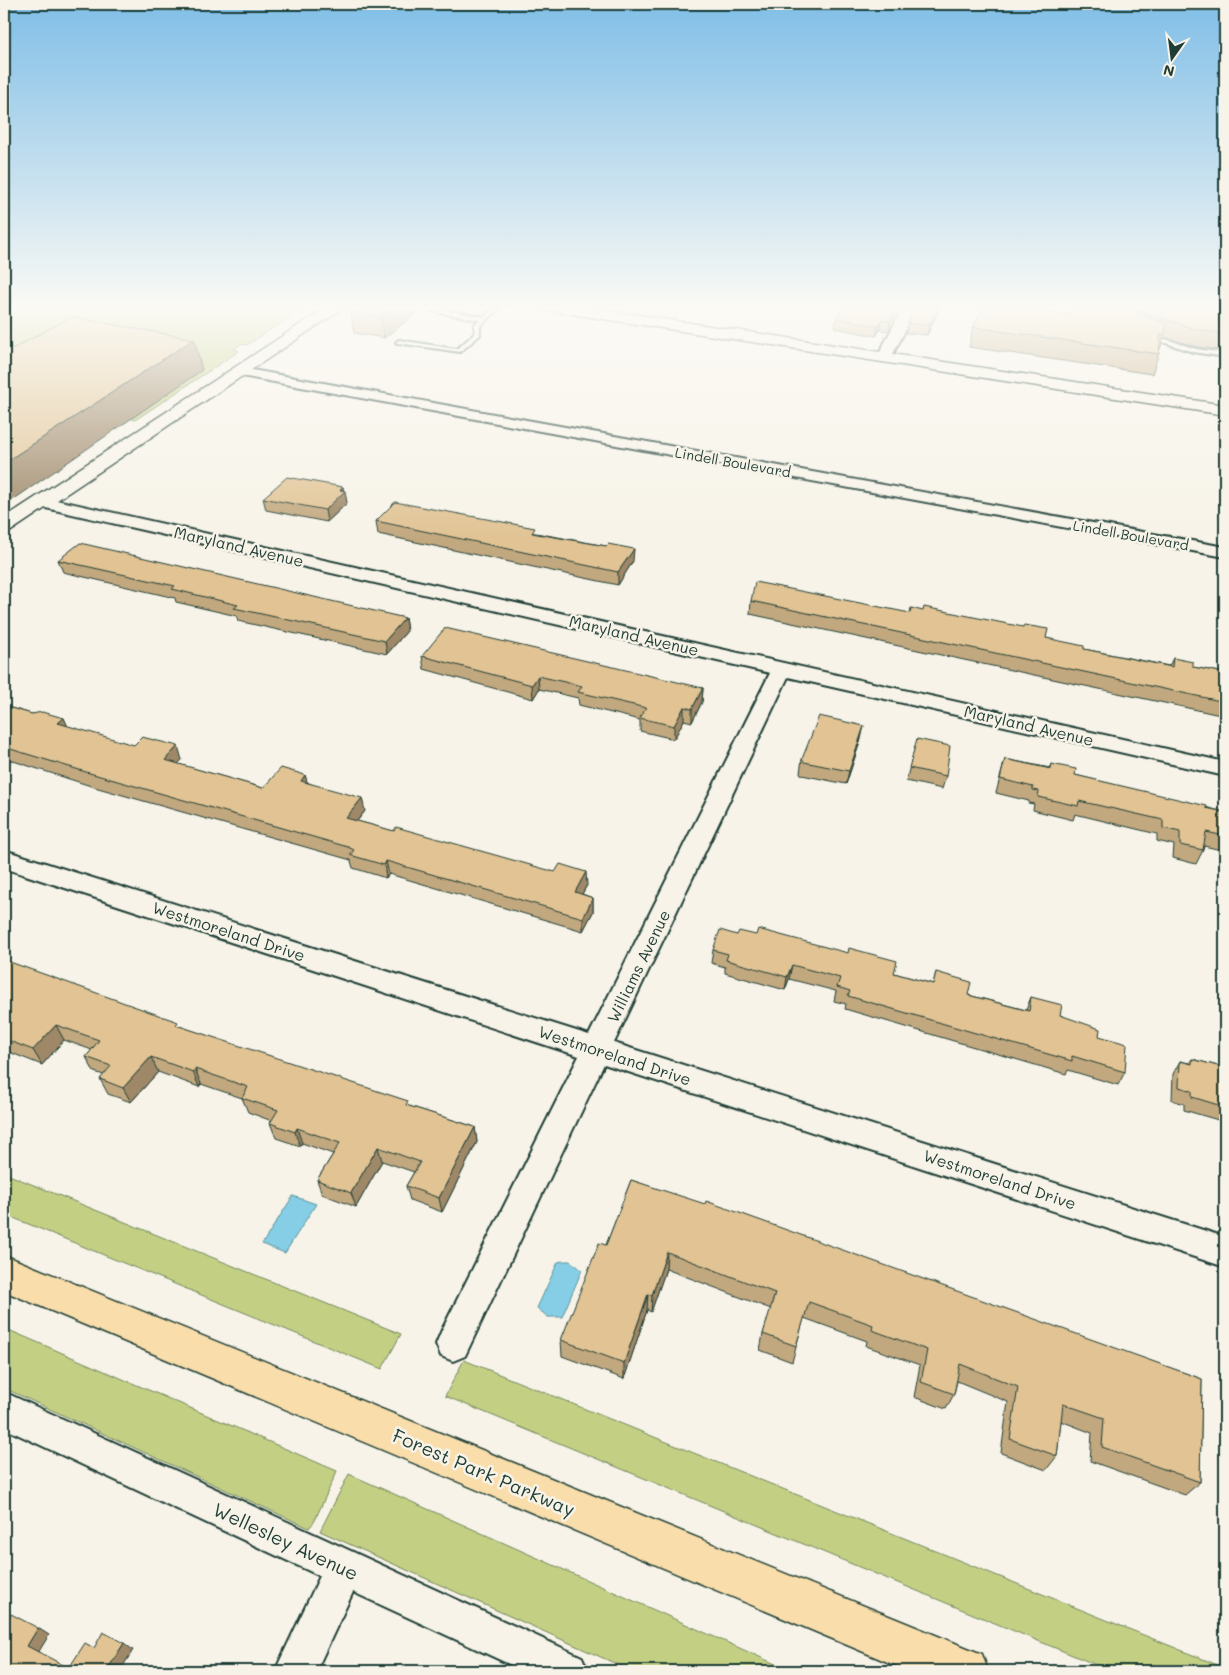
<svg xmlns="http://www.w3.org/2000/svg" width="1229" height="1675" viewBox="0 0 1229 1675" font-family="Mali,sans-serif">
<rect width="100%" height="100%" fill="#f7f3e8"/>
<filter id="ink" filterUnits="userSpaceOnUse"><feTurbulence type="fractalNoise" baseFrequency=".02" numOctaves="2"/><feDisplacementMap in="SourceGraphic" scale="10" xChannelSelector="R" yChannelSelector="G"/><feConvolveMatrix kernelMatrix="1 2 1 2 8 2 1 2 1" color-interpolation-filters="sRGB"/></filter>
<g filter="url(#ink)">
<g fill="#c3d084" stroke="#71865c">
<path d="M4,305h305l-62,40 -6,-1 -7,5 5,2 -104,69 -131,-43z"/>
<path d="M4,1173l397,161 -19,35 -378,-155z"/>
<path d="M4,1328l333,143 -23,51 -5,6 -305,-140z"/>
<path d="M464,1360l761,308v3h-114l-666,-275z"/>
<path d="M349,1474l442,197h-159l-312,-140z"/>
</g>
<g fill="#85cee5" stroke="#5c949e">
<path d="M293,1196l23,8 -31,49 -23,-9z"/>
<path d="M563,1261h7l12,9 -20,47h-14l-11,-9 21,-46z"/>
</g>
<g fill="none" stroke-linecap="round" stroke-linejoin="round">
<defs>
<g id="service">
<path d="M436,305h7l-5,4 46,8 13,-12h7l-24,21v9l-20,17 -63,-9 -1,-1 3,-2 58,9 18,-16 -1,-8 6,-5 -49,-9v-2z"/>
<path d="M1150,334l46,15 29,4v4l-32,-5 -45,-15 -1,-1z"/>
</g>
<g id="minor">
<path d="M907,309l7,4 -23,45 -2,3h-10l-2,-3 23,-45z"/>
<path d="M241,368l984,179v10l-989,-182 -2,-3z"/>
<path d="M43,497l1182,265v14l-437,-99 -174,366 611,194v30l-621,-203 -139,292 -12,5 -12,-5 -5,-12 5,-12 138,-276 -575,-188v-18l585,185 181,-362 -733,-167 -2,-4 2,-4z"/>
<path d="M4,1392l578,265 6,14h-64l-171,-79 -37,79h-41l45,-95 -316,-148z"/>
</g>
<g id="secondary">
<path d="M330,305h18l-337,226 -7,2v-15z"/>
<path d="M537,305h36l652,100v10l-680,-105z"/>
</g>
<path id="primary" d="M4,1255l978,399 6,17h-79l-905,-380z"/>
</defs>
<use href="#service" stroke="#1f3d34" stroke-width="4"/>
<use href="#minor" stroke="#1f3d34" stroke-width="4"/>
<use href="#secondary" stroke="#1f3d34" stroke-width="3"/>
<use href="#primary" stroke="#1f3d34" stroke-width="3"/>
<use href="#service" fill="#f7f3e8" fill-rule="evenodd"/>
<use href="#minor" fill="#f7f3e8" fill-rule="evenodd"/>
<use href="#secondary" fill="#f7f3e8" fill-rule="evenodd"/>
<use href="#primary" fill="#f9ddab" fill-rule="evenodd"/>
</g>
<g fill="#c2a87f" stroke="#1f3d34">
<path d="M1225,305v46l-31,-5 -30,-9 -12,37 -183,-27 4,-20 165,-13 2,1 1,-3z"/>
<path d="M902,310l-13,21 -9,-1 -4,6 -41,-8 1,-10z"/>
<path d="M351,312h67l-34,26 -30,-5z"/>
<path d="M937,314l-10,21 -21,-2 2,-10z"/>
<path d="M343,487l4,16 -20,19 -61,-12 -3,-12z"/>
<path d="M376,521l160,12 70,13 27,15 -15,24 -240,-51z"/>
<path d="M58,560l347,58 2,13 -20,23 -149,-33 -1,-5 -61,-14 -1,-4 -112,-26z"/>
<path d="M751,601l159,12 136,25 38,11 85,17 4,-8 20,9 32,6v43l-475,-102z"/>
<path d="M422,656l281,32 -1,14 -10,20 -8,-2 -10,19 -34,-8v-11l-61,-15 -1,-7 -39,-9 -6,10 -109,-30z"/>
<path d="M4,706l28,8 32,4 3,8 115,34 -4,4 85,24 42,-13 2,7 58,29 -8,10 230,64 -5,9 11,4v14l-10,19 -194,-57 -3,4 -33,-10 -2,-7v-1l-260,-74 -87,-28z"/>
<path d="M861,739l-15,45 -44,-9 -2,-2 2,-14z"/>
<path d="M917,739l29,37 -4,13 -36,-8z"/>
<path d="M1005,759l45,9 1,-4 24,11 150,37v39l-21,-5 -1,4 -7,14 -23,-6 1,-13 -17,-4v-7l-82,-20 -2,6 -40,-10 1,-6 -6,-1 1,-2 -33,-8z"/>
<path d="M737,935l157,38 39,11 3,-12 32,23 58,15 5,-13 29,18 39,21 26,36 -7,13 -50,-15 -2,4 -221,-65 1,-5 -12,-3 2,-10 -47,-12 -4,11 -60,-17v-6l-14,-4 2,-13z"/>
<path d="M4,962l175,64 230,80 66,21 2,15 -35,70 -32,-12 -4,-14 8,-14 -32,-11 -26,46 -34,-13 -5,-14 16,-26 -31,-11 -2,3 -24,-8 -6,-15 2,-2 -24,-9 -6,-14 -41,-14 -2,3 -41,-15 -27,30 -23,-8 -8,-15 4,-4 -10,-3 -8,-15 6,-7 -28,-10 -22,25 -38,-15z"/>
<path d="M1192,1059l33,9v54l-41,-12v-6l-12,-4 1,-26 7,-13 9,2z"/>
<path d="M631,1180l571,199 -2,103 -15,13 -95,-34 2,-28 -31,-12 -4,35 -11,14 -45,-17 7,-51 -51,-21 -3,13 -8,15 -32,-12 6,-32 -54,-19 1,-5 -63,-23 -12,44 -32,-12 3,-16 8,-25 -105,-40 -15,43 -4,-2 -23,69 -62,-23 -1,-16 45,-95z"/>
</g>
<g fill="#9e8868" stroke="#1f3d34">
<path d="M398,305h20v7l-34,26 -3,-21z"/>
<path d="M901,305h2l-1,5 -13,21 1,-10z"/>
<path d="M939,305l-2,9 -10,21 2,-10z"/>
<path d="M1134,305h12l-21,23 6,-20z"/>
<path d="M881,320l-1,10 -4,6 2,-10z"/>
<path d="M194,339l8,31 -198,136v-43z"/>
<path d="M343,487l1,5 1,-1 2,12 -20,19 -2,-12z"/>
<path d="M634,549l-1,12 -15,24v-13z"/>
<path d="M405,618l2,13 -20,23 -2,-13z"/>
<path d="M538,676l1,13 -6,10 -1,-14z"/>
<path d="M703,688l-1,14 -10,20v-13z"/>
<path d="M684,707v13l-10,19v-13z"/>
<path d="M64,718l6,13 -12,-8z"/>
<path d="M864,726l-3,13 -15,45 3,-13z"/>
<path d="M178,746l4,14 -13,13 -4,-13z"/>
<path d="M305,775l4,13 -8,-7z"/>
<path d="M362,798l3,13 -16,20 -3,-13z"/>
<path d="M386,861l3,13 -3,4 -2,-13z"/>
<path d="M586,872l1,13 -11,20 -1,-13z"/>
<path d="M593,898v14l-10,19v-13z"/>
<path d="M792,965l-3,14 -4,11 2,-13z"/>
<path d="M56,1025l8,15 -22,25 -9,-15z"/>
<path d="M151,1057l7,15 -27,30 -8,-14z"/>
<path d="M195,1069l6,15 -2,3 -6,-15z"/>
<path d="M475,1127l2,15 -35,70 -3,-14z"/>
<path d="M297,1128l5,15 -2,3 -5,-14z"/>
<path d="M378,1147l4,14 -26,46 -5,-14z"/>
<path d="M667,1252l-1,17 -15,43 1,-17z"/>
<path d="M648,1294l-1,16 -23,69v-16z"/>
<path d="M38,1628l11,7 -11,18 -11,-7z"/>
<path d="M124,1643l9,7 -13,21h-8l-3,-4z"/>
</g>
<g fill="#e1c394" stroke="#1f3d34">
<path d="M361,305h37l-17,12 -30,-5z"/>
<path d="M845,305h56l-11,16 -9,-1 -3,6 -42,-8z"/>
<path d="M915,305h24l-10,20 -21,-2z"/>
<path d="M985,305h24l60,10 4,-10h61l-3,3 8,7 27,8 -1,12 -4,-1 -2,20 -186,-27z"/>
<path d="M1148,305h77v29l-26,-4 -58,-18z"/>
<path d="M71,317l123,22 -190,124v-116l10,1z"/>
<path d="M287,477l56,10 -3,3 5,1 -20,19 -62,-12z"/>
<path d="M395,502l140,26 -3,5 74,13 2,-2 26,5 -16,23 -242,-51z"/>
<path d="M80,543l325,75 -20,23 -151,-33 4,-3 -66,-16 3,-3 -117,-26z"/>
<path d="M755,582l155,31 1,-5 12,3 1,-4 99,20 1,-2 24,4 -2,9 38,8v3l88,18 1,-9 20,4v5l32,6v29l-474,-101z"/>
<path d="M445,628l258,60 -11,21 -8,-2 -10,19 -34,-8 6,-10 -68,-16 4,-6 -44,-10 -6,9 -110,-29z"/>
<path d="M4,706l28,8 10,-2 22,6 -6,5 76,22 8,-8 36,9 -13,14 98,28 18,-20 24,7 -4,6 61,17 -16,20 48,13 2,-4 159,45 5,-8 26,8 -11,20 18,6 -10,20 -197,-57 -2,4 -34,-10 4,-5 -6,-3 -262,-75 -82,-25z"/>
<path d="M819,716l45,10 -15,45 -45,-9 -2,-3z"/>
<path d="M917,739l33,7 -4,30 -37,-8z"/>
<path d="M1005,759l46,10v-5l25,5 -1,6 132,31 -1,2 19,4v24l-19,-4 -3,18 -23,-5v-13l-17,-4v-8l-84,-19 -1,5 -40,-9 1,-6 -6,-1v-3l-33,-8z"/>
<path d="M758,929l90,24 1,-5 48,13 -3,12 39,11 3,-12 35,10 -3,13 61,16 2,-14 31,8 -2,10 40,14 -1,7 28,8 -2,28 -53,-16v5l-224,-65 2,-5 -13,-4 3,-9 -48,-13 -5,12 -61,-17 2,-6 -15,-4 7,-20 17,5 2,-4 17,4z"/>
<path d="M7,961l171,61 -2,3 232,76 -2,4 69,22 -36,71 -33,-12 14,-24 -42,-15 -27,46 -34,-13 23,-37 -43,-15 -2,4 -25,-9 8,-13 -36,-12 6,-11 -53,-18 -2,3 -42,-15 -28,31 -23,-9 11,-13 -25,-9 13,-17 -43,-15 -23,25 -29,-11v-77l2,1z"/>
<path d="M1192,1059l33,9v39l-33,-10v-6l-13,-4 1,-26 12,3z"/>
<path d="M631,1180l74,24 1,-3 496,178 -2,103 -98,-35 2,-29 -41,-14 -6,52 -47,-17 8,-52 -58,-23 -6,30 -33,-12 6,-32 -55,-20 1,-5 -64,-23 -13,44 -33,-12 12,-41 -108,-41 -15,43 -4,-1 -24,69 -63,-23 38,-97 7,2z"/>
<path d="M11,1614l27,14 -11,18 42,22 16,-25 9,5 9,-16 21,11 -15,24 4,2 -1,2h-108v-45z"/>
</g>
</g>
<linearGradient id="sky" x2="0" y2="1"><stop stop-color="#80bee7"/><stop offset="0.57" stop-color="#fbfaf5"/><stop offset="1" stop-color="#fbfaf5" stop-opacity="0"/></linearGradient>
<rect width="1229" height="539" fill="url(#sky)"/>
<g text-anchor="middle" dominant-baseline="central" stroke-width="5" stroke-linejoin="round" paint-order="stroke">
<g font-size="14" fill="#1f3d34" stroke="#f7f3e8">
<text transform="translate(733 462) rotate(10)">Lindell Boulevard</text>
<text transform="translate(1131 535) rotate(10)">Lindell Boulevard</text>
</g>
<g font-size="16" fill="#1f3d34" stroke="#f7f3e8">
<text transform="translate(239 546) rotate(13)">Maryland Avenue</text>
<text transform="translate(634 635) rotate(13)">Maryland Avenue</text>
<text transform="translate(1029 725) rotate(13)">Maryland Avenue</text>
<text transform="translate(229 931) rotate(18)">Westmoreland Drive</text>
<text transform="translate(638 966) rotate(-64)">Williams Avenue</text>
<text transform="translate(615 1055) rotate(18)">Westmoreland Drive</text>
<text transform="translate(1000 1179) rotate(18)">Westmoreland Drive</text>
</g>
<g font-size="19" fill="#1f3d34" stroke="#f7f3e8">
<text transform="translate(484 1472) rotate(23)">Forest Park Parkway</text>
<text transform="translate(286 1541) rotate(25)">Wellesley Avenue</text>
</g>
</g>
<rect width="1229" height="1675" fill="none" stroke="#f7f3e8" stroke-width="20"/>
<rect x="10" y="10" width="1209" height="1655" fill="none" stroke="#1f3d34" stroke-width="2" filter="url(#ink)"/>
<g transform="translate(1172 58) rotate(194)" stroke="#f7f3e8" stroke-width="4" paint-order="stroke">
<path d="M0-4L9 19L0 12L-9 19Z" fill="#1f3d34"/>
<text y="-8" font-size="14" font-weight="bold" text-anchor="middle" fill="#1f3d34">N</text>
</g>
</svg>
